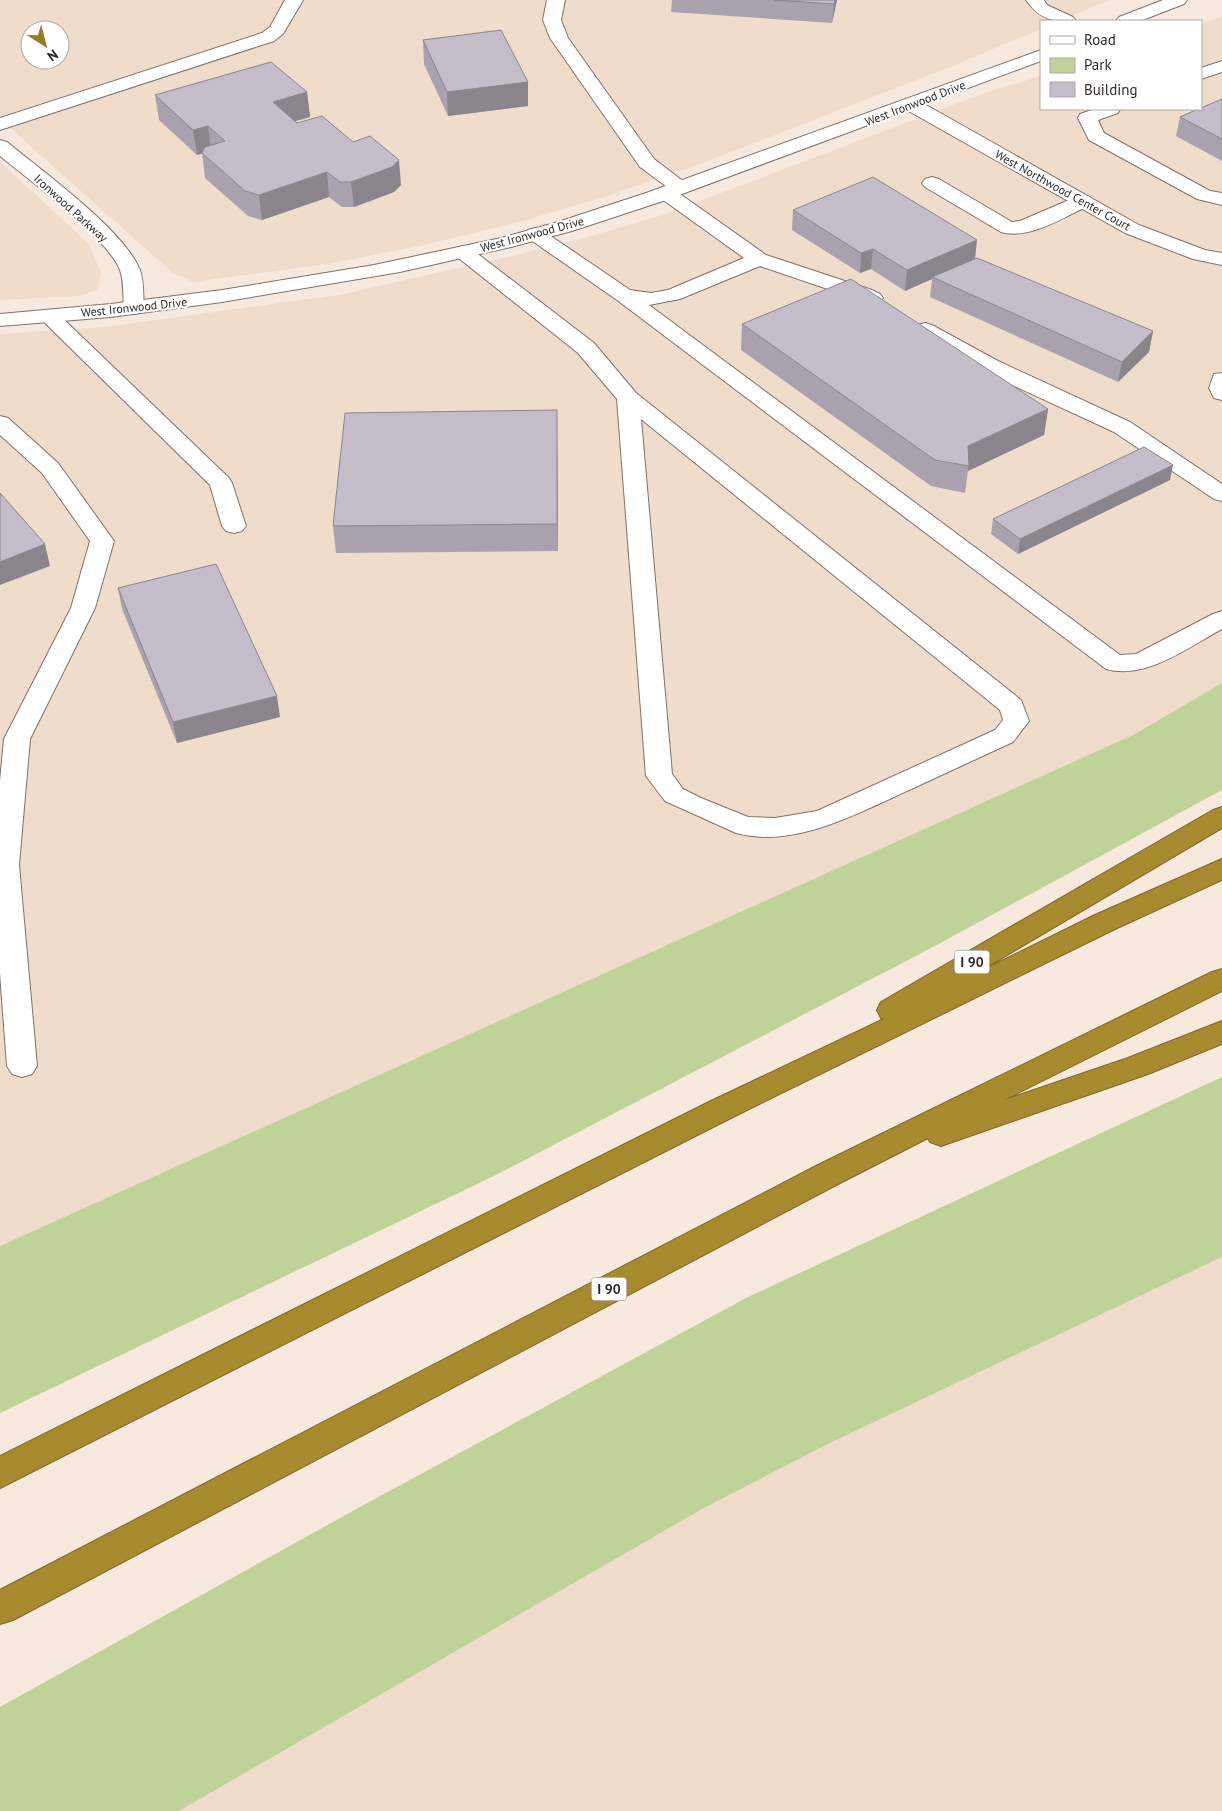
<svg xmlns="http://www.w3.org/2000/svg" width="1222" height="1811" viewBox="0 0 1222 1811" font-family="'PT Sans',sans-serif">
<rect width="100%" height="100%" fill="#f7e9de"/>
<g fill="#f0dccb" fill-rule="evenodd">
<path d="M0,0h1109l-50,21h-18v8l-91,38 -247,96 -99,34 -78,23 -102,25 -97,19 -134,18 -20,-9 -173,-154zM30,30h30v30h-30z"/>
<path d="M1222,16v667l-87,51 -1135,512v-912l105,-7 234,-32 173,-39 72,-18 79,-23 324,-123 54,-16v33h160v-85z"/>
<path d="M0,162l89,82 12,29 -3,16 -18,7 -80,4z"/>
<path d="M1222,1257v554h-1043l523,-302 130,-67z"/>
</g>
<g fill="#bfd297">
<path d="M1222,683v107l-289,157 -435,227 -498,239v-167l1135,-512z"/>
<path d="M1222,1077v180l-390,185 -130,67 -523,302h-179v-104l358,-199 390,-211z"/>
</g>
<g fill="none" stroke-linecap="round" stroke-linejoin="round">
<defs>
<g id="lane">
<path d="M285,0h18l-20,34 -9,7 -274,89v-12l262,-85 8,-6z"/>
<path d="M547,0h18l-4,20 7,18 86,121 33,25 3,4 -3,4 -7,2 86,61 106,35 8,4 3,4 -3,4 -7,2 -7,-2 -106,-36 -80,33 -31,6 471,350 16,-1 77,-40 9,-3v18c-34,18 -75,51 -116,40l-489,-369 -89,-62 -3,-4 3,-4 7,-2 7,2 88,60 21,3 17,-3 76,-32 -85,-61 -3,-4 3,-4 8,-2 -27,-20 -90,-129 -7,-18z"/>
<path d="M1026,0h18l3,5 26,12 3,4c-23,1 -36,-1 -50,-21z"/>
<path d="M1222,61v11l-21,7v-11z"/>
<path d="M1095,109h25l-2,4 -20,7 6,13 106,58 12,2v12l-25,-6 -108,-59 -11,-22 2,-4z"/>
<path d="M932,177l7,2 73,43 8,-1 56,-24 7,-2 7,2 3,4 -3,4c-26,12 -60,35 -89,27l-76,-45 -3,-4 3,-4z"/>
<path d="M463,246l7,2 124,95 42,50 385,307 8,21 -16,21c-35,16 -69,32 -104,48 -51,23 -115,59 -173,43l-71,-32 -19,-25 -29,-377 -39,-46 -122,-97 -3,-4 3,-4zM641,419l359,291 3,10 -8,10 -178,81 -42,7 -27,-1 -47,-19 -18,-9 -11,-15z"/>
<path d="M49,310l7,2 173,166 3,5 14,43 -4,5 -8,2 -8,-2 -4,-5 -12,-41 -168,-165 -3,-4 3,-4z"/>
<path d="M925,323l7,2 66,36 132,61 92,62v17l-8,-2 -100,-67 -132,-61 -64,-38 -4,-4 4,-4z"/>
<path d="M1222,373v27l-8,-2 -5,-10 5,-14z"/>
<path d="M0,416l8,2 50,45 56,78 -19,67 -65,131 -11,126 18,201 -5,8 -10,3 -10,-3 -5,-8 -7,-93v-192l4,-42 67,-131 19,-67 -48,-68 -42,-38z"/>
</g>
<g id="street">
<path d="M912,99l7,2 220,124 66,25 17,3v12l-29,-6 -68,-26 -220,-124 -2,-4 2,-4z"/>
<path d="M0,140l7,2c34,28 117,88 133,128 4,11 3,26 4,38l-3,4 -7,2 -7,-2 -3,-4c-1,-12 0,-27 -4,-38 -13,-33 -91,-90 -120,-114z"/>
</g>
<g id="secondary">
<path d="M1163,0h24l-3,4 -44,17h-24l3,-4z"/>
<path d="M1041,50v11l-378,140 -91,30 -61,16 -111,25 -178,30 -111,15 -111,9v-12l111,-10 111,-14 152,-25 127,-27 57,-16 91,-30z"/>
</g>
<g id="highway">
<path d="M1222,807v21l-247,146 120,-59 127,-56v21l-107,49 -382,188 -733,371v-32l711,-355 173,-82 -3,-1 -4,-8 4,-8 332,-192z"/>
<path d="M1222,969v22l-218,109 124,-42 94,-37v23l-74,30 -207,72 -11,-4 -2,-4 -88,45 -827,437 -13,4v-34l818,-425 394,-193z"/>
</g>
</defs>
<use href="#lane" stroke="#7e7268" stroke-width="2"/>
<use href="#street" stroke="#7e7268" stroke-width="2"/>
<use href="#secondary" stroke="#7e7268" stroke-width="2"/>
<use href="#highway" stroke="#7d682b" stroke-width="2"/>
<use href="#lane" fill="#fff" fill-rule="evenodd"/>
<use href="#street" fill="#fff" fill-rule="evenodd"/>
<use href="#secondary" fill="#fff" fill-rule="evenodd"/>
<use href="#highway" fill="#a78a2d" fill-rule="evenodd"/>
</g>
<g fill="#a9a2ae">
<path d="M672,0h165l-5,23 -161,-11z"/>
<path d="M423,40l105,42v24l-80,10 -24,-52z"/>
<path d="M307,92l3,25 -15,4 106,64 -7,7 -40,15h-12l-13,-10 -67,23 -14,-4 -43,-38 -3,-25 -5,2 -38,-35 -4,-25z"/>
<path d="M1222,99v62l-46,-25 4,-19z"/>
<path d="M793,210l182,49 178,72 -4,21 -31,30 -188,-85 2,-18 -27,12 -34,-22 -11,4 -68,-43z"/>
<path d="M742,324l306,85 -4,26 -76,36 -3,22 -34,-7 -190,-136z"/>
<path d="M557,410l1,141 -222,2 -3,-27z"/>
<path d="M1170,480l-152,74 -27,-20 2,-15z"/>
<path d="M118,588l162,129 -103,26 -55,-134z"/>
</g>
<g fill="#8a848d">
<path d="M835,0h2l-5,23 2,-19z"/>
<path d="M528,82v24l-80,10 -1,-24z"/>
<path d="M307,92l3,25 -35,10 -2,-25z"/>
<path d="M208,126l3,25 -14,4 -4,-25z"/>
<path d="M399,160l2,25 -7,7 -40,15 -3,-25z"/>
<path d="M327,172l2,25 -67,23 -3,-25z"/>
<path d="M977,240l-2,20 -43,17v2l-27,12 2,-21z"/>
<path d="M873,249l-2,20 -11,4 1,-20z"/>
<path d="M1153,331l-4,21 -31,30 4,-20z"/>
<path d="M1048,409l-4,26 -76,36v-25z"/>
<path d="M557,410v26l1,115 -1,-27z"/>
<path d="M1173,465l-3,15 -152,74 2,-15z"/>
<path d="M45,544l5,22 -50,19v-23z"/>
<path d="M277,696l3,21 -103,26 -4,-21z"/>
</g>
<g fill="#c5bcca" stroke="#8a848d">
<path d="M774,0h61l-1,4z"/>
<path d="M501,30l27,52 -81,10 -24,-52z"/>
<path d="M271,62l36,30 -34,10 24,21 25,-7 31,26 17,-6 29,24 -7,7 -41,15h-11l-13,-10 -68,23 -14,-4 -43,-38 3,-6 20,-6 -17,-15 -15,4 -38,-35z"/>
<path d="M1222,99v40l-42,-22 18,-8h3v-1z"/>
<path d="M873,177l104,63 -70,30 -34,-21 -12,4 -68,-43z"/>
<path d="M977,258l176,73 -31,31 -190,-85z"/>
<path d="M851,279l197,130 -80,37 1,20 -34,-6 -193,-136z"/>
<path d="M557,410v114l-224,2 12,-113z"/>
<path d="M1144,447l29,18 -153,74 -27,-20z"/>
<path d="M0,493l45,51 -45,18z"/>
<path d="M216,564l61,132 -104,26 -55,-134z"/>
</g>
<g text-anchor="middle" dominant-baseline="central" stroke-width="4" stroke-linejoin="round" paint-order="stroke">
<g font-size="12" fill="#2f2a26" stroke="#fff">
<text transform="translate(915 103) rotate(-21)">West Ironwood Drive</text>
<text transform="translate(1063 190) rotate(29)">West Northwood Center Court</text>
<text transform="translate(71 208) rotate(42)">Ironwood Parkway</text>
<text transform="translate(532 234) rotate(-15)">West Ironwood Drive</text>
<text transform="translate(134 307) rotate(-6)">West Ironwood Drive</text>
</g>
<g fill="#fff" stroke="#6d6a67" stroke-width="1">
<rect x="954.5" y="950.5" width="35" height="23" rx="4"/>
<rect x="591.5" y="1277.5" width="35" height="23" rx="4"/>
</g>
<g font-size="14" font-weight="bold" fill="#2f2a26">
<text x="972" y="962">I 90</text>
<text x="609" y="1289">I 90</text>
</g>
</g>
<rect x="1040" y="20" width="162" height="90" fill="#ffffff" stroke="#acaaa8"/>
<rect x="1050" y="36" width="25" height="8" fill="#ffffff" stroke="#acaaa8"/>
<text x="1084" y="45" font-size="15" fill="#2f2a26">Road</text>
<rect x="1050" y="58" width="25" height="15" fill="#bfd297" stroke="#acaaa8"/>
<text x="1084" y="70" font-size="15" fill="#2f2a26">Park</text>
<rect x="1050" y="82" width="25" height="15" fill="#c5bcca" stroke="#acaaa8"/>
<text x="1084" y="95" font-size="15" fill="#2f2a26">Building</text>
<g transform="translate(45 45) rotate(144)"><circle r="24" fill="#ffffff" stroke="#acaaa8"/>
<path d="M0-4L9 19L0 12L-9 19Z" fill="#977c24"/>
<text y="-8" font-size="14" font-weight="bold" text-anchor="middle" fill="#2f2a26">N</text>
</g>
</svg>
